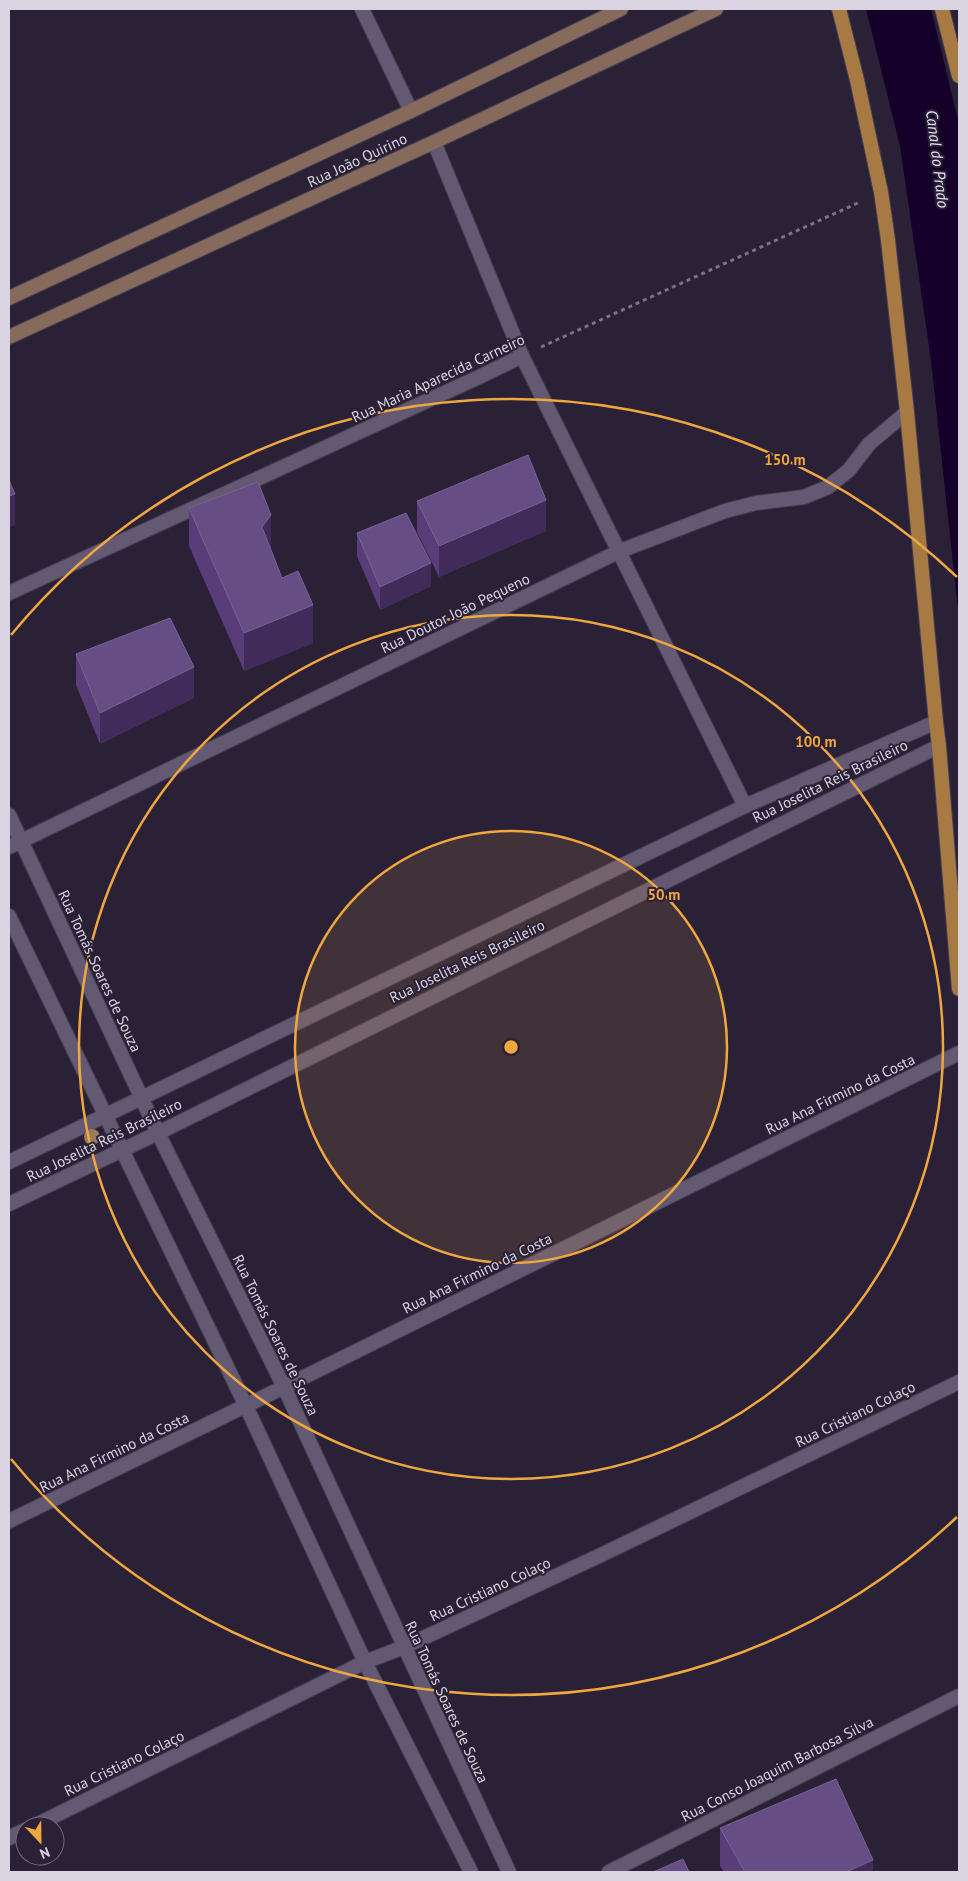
<svg xmlns="http://www.w3.org/2000/svg" width="968" height="1881" viewBox="0 0 968 1881" font-family="'PT Sans',sans-serif">
<rect width="100%" height="100%" fill="#2a2137"/>
<path fill="#140028" d="M866,9h65l28,115v495l-28,-259 -31,-214z"/>
<g fill="none" stroke-linecap="round" stroke-linejoin="round">
<defs>
<g id="minor">
<path d="M362,9l49,102"/>
<path d="M434,142l88,214 223,450"/>
<path d="M9,593l470,-216 43,-21"/>
<path d="M9,847l611,-296 105,-40 31,-8 48,-6 24,-10 21,-17 20,-26 38,-32"/>
<path d="M9,1162l736,-356 191,-84"/>
<path d="M9,1204l149,-71 781,-387"/>
<path d="M9,1521l275,-134 675,-334"/>
<path d="M34,1826l331,-164 39,-15 197,-92 358,-173"/>
<path d="M9,1838l16,-8"/>
<path d="M609,1872l350,-176"/>
</g>
<g id="tertiary">
<path d="M9,815l149,318 126,254 225,485"/>
<path d="M9,916l237,490 119,256 106,210"/>
</g>
<g id="secondary">
<path d="M9,298l402,-187 210,-102"/>
<path d="M9,337l425,-195 282,-133"/>
</g>
<g id="primary">
<path d="M839,9l18,71 24,112 7,48 19,172 29,310 3,24 20,243"/>
<path d="M942,9l17,67"/>
</g>
</defs>
<use href="#minor" stroke="#463e51" stroke-width="16"/>
<use href="#tertiary" stroke="#463e51" stroke-width="16"/>
<use href="#secondary" stroke="#463e51" stroke-width="16"/>
<use href="#primary" stroke="#463e51" stroke-width="16"/>
<path stroke="#7a7285" stroke-width="3" stroke-dasharray="4 4" stroke-linecap="butt" d="M541,347l319,-145"/>
<use href="#minor" stroke="#645973" stroke-width="14"/>
<use href="#tertiary" stroke="#645973" stroke-width="14"/>
<use href="#secondary" stroke="#866a5b" stroke-width="14"/>
<use href="#primary" stroke="#a87a43" stroke-width="14"/>
</g>
<circle fill="#9c7a5d" cx="92" cy="1137" r="8"/>
<g fill="#593d79">
<path d="M417,501l129,30 -107,46 -22,-45z"/>
<path d="M189,508l82,42 11,28 31,65 -69,28 -55,-125z"/>
<path d="M357,533l74,53 -51,24 -23,-54z"/>
<path d="M76,654l118,44 -94,46 -24,-59z"/>
<path d="M720,1828l153,44h-149l-4,-6z"/>
</g>
<g fill="#402b5a">
<path d="M15,494v31l-6,2v-31z"/>
<path d="M546,500v31l-107,46v-31z"/>
<path d="M271,515v38l-9,-26z"/>
<path d="M431,563v23l-51,24v-23z"/>
<path d="M313,605v38l-69,28v-38z"/>
<path d="M194,667v31l-94,46v-31z"/>
<path d="M873,1860v12h-27z"/>
</g>
<g fill="#664d84" stroke="#786293">
<path d="M528,455l18,45 -107,46 -22,-45z"/>
<path d="M9,480l6,14 -6,2z"/>
<path d="M258,482l13,33 -9,12 20,51 16,-7 15,34 -69,28 -55,-125z"/>
<path d="M406,513l25,50 -51,24 -23,-54z"/>
<path d="M170,618l24,49 -94,46 -24,-59z"/>
<path d="M836,1779l37,81 -27,12h-101l-25,-44z"/>
<path d="M683,1859l6,13h-36z"/>
</g>
<circle cx="511" cy="1047" r="216" fill="#efa73e" fill-opacity=".12"/>
<g fill="none" stroke="#efa73e" stroke-width="2.5">
<circle cx="511" cy="1047" r="216"/>
<circle cx="511" cy="1047" r="432"/>
<path d="M957 1517A648 648 0 0 1 11 1459M11 635A648 648 0 0 1 957 577"/>
</g>
<g text-anchor="middle" dominant-baseline="central" stroke-width="4" stroke-linejoin="round" paint-order="stroke">
<g font-size="15" fill="#d9d3e2" stroke="#2a2137">
<text transform="translate(357 160) rotate(-25)">Rua João Quirino</text>
<text transform="translate(438 378) rotate(-25)">Rua Maria Aparecida Carneiro</text>
<text transform="translate(455 613) rotate(-26)">Rua Doutor João Pequeno</text>
<text transform="translate(830 781) rotate(-26)">Rua Joselita Reis Brasileiro</text>
<text transform="translate(467 961) rotate(-26)">Rua Joselita Reis Brasileiro</text>
<text transform="translate(100 971) rotate(65)">Rua Tomás Soares de Souza</text>
<text transform="translate(840 1094) rotate(-26)">Rua Ana Firmino da Costa</text>
<text transform="translate(104 1140) rotate(-26)">Rua Joselita Reis Brasileiro</text>
<text transform="translate(477 1273) rotate(-26)">Rua Ana Firmino da Costa</text>
<text transform="translate(276 1335) rotate(64)">Rua Tomás Soares de Souza</text>
<text transform="translate(855 1414) rotate(-26)">Rua Cristiano Colaço</text>
<text transform="translate(114 1452) rotate(-26)">Rua Ana Firmino da Costa</text>
<text transform="translate(490 1589) rotate(-25)">Rua Cristiano Colaço</text>
<text transform="translate(447 1702) rotate(65)">Rua Tomás Soares de Souza</text>
<text transform="translate(124 1763) rotate(-26)">Rua Cristiano Colaço</text>
<text transform="translate(777 1769) rotate(-27)">Rua Conso Joaquim Barbosa Silva</text>
</g>
<g font-size="16" font-style="italic" fill="#e7dff3" stroke="#2a2137">
<text transform="translate(938 159) rotate(83)">Canal do Prado</text>
</g>
</g>
<circle cx="511" cy="1047" r="8" fill="#efa73e" stroke="#2a2137" stroke-width="2.5"/>
<g font-size="15" text-anchor="middle" font-weight="bold" fill="#efa73e" stroke="#2a2137" stroke-width="4" stroke-linejoin="round" paint-order="stroke">
<text x="785" y="465">150 m</text>
<text x="816" y="747">100 m</text>
<text x="664" y="900">50 m</text>
</g>
<rect width="968" height="1881" fill="none" stroke="#d9d3e2" stroke-width="20"/>
<g transform="translate(40 1841) rotate(158)"><circle r="24" fill="#2a2137" stroke="#70687b"/>
<path d="M0-4L9 19L0 12L-9 19Z" fill="#efa73e"/>
<text y="-8" font-size="14" font-weight="bold" text-anchor="middle" fill="#d9d3e2">N</text>
</g>
</svg>
